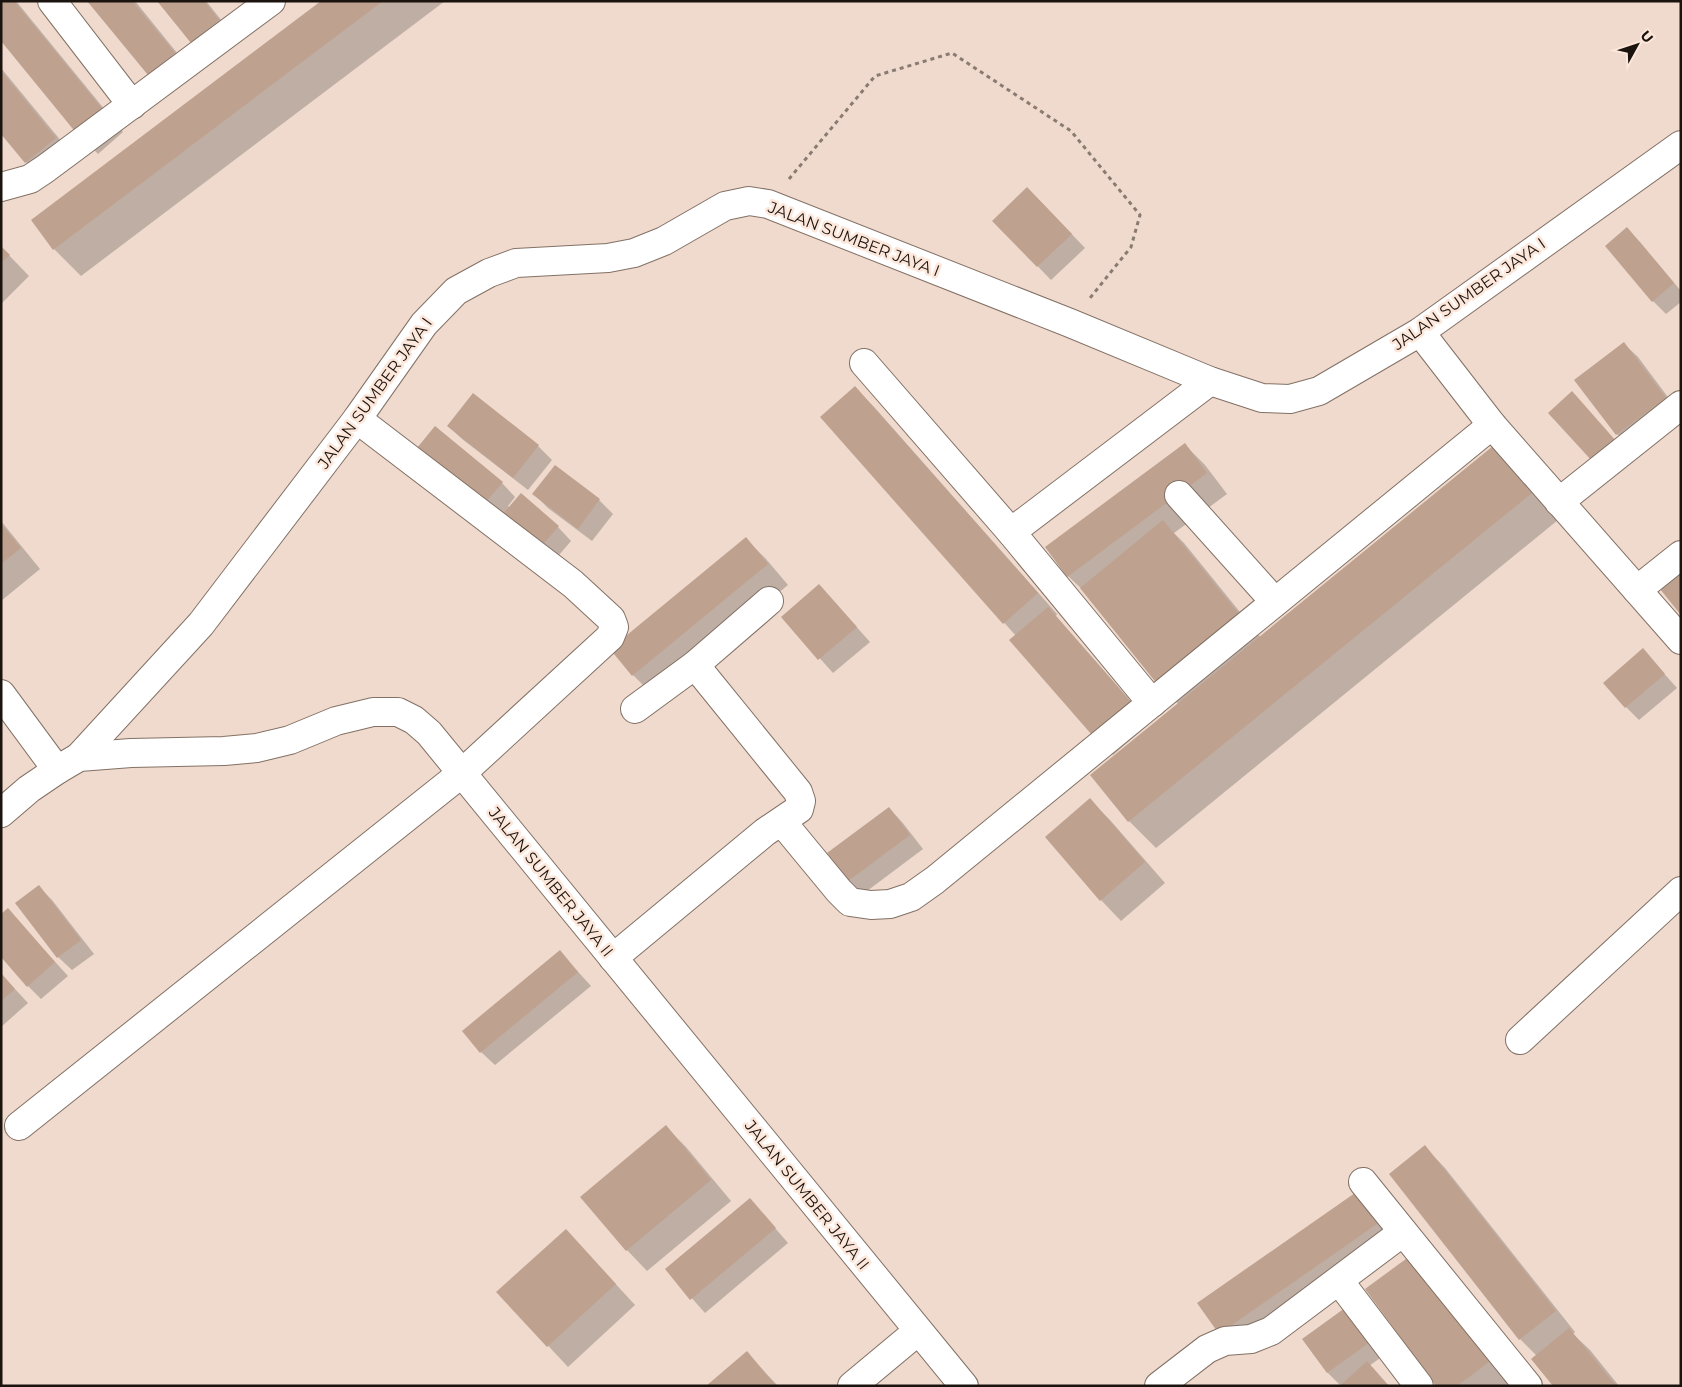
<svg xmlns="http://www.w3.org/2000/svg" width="1682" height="1387" viewBox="0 0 1682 1387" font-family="Montserrat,sans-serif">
<rect width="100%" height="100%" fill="#efdacd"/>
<g fill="#0003">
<path d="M1,1h15l107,131 -25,22 -20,-21z"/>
<path d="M89,1h46l59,73 -25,21 -20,-20z"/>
<path d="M159,1h47l32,40 -26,21 -20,-20z"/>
<path d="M323,1h122l-364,275 -27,-27z"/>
<path d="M1,68l75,91 -29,24 -21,-21 -25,-30z"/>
<path d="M1041,202l44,46 -34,32 -57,-59z"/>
<path d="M1627,229l13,13 41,49v11l-15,12 -13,-13z"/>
<path d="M1,247l28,29 -28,28z"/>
<path d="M1624,344l14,13 41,55 -48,36 -14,-14 -41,-54z"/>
<path d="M855,388l20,20 182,206 -1,2 94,107 -37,32 -20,-21 -77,-98 -194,-219z"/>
<path d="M448,426l90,20 14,14 -24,30 -66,-51z"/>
<path d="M435,428l67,55 13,14 -7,9 2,2 48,19 13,14 -18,21 -121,-100z"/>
<path d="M1185,445l20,20 22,29 -53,39 10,10 77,95 232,-190 27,26 38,46 -402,328 -27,-27 50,-116 -20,-21 -74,-92 -17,-16z"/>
<path d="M555,467l44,33 14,14 -21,27 -44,-33 -14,-14z"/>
<path d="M1,521l39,48 -39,32z"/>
<path d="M746,539l20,20 22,26 -135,110 -20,-20z"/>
<path d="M819,585l51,57 -37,31 -50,-56z"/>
<path d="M1643,650l34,38 -38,32 -13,-13z"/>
<path d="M1090,800l20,20 55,63 -44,38 -20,-21z"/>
<path d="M889,808l13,14 21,27 -60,45 -14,-13 -20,-28z"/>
<path d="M39,887l13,13 42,54 -22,16 -14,-13z"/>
<path d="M8,910l60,66 -27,23 -13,-13z"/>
<path d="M560,952l31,34 -96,79 -14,-13z"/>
<path d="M1,974l27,29 -27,24z"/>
<path d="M666,1127l20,20 45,54 -84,70 -20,-21 -45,-53z"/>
<path d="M1425,1147l20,21 130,164 -2,2 17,16 29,36h-65l-17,-30 -17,-17z"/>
<path d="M1355,1195l21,20 21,30 -157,108 -20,-20z"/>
<path d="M750,1199l38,44 -83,70 -39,-44z"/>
<path d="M566,1230l69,75 -67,62 -70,-75z"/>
<path d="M1410,1258l98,125 -3,3h-67z"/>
<path d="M1344,1309l39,47 -42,30 -13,-13 -24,-34z"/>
<path d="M747,1353l31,33h-70z"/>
</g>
<g fill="#bea18e">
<path d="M1,1h13l90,110 -27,23 -76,-93z"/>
<path d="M87,1h45l43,52 -27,22z"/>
<path d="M157,1h47l15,19 -28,23z"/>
<path d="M321,1h62l-330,249 -22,-30z"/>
<path d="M1,71l55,67 -31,25 -24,-29z"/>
<path d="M1027,187l45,47 -35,33 -45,-46z"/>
<path d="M1627,227l47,56 -22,19 -47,-56z"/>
<path d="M1,246l9,9 -9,8z"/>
<path d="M1624,342l42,56 -50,37 -42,-55z"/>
<path d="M855,386l183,207 -35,31 -183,-207z"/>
<path d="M1572,391l44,50 -23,21 -45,-49z"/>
<path d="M473,393l66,52 -26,33 -66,-52z"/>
<path d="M435,426l68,56 -19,22 -67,-56z"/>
<path d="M1185,443l22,30 -140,104 -22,-30z"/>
<path d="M1493,446l39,47 -404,329 -38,-47z"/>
<path d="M555,465l45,34 -22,30 -46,-35z"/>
<path d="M521,493l38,33 -20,23 -38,-33z"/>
<path d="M1163,520l79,98 -84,67 -78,-97z"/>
<path d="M1,524l20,24 -20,16z"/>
<path d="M746,537l22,27 -136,112 -22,-27z"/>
<path d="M1681,573v42l-21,-26z"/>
<path d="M819,584l38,43 -39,33 -37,-43z"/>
<path d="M1048,607l83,95 -39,33 -83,-95z"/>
<path d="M1643,648l22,26 -40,34 -22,-25z"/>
<path d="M1090,798l55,64 -45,39 -55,-64z"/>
<path d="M889,807l21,28 -62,46 -21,-28z"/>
<path d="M39,885l42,55 -24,18 -42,-55z"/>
<path d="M8,908l47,54 -28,25 -26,-30v-43z"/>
<path d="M560,950l18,22 -98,81 -18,-22z"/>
<path d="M1,973l14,16 -14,12z"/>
<path d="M666,1125l45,55 -85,71 -46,-54z"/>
<path d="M1425,1145l131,166 -37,29 -130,-166z"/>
<path d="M1355,1193l22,31 -158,110 -22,-31z"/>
<path d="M750,1198l26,30 -86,72 -25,-31z"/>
<path d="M566,1229l50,55 -69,63 -51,-55z"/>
<path d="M1410,1256l79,106 -32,24h-21l-71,-97z"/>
<path d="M1345,1308l25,34 -43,31 -25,-34z"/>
<path d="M1569,1328l47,58h-63l-22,-27z"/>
<path d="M747,1351l29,35h-70z"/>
<path d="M1367,1361l22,25h-45l-2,-2z"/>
</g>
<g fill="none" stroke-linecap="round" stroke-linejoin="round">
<defs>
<g id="minor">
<path d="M52,1l80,104"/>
<path d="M1,187l29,-8 15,-10 226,-168"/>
<path d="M1420,332l72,93 189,215"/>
<path d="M864,363l147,169 141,171"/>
<path d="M1179,495l96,107"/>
<path d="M1559,502l122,-97"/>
<path d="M1011,532l199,-151"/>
<path d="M1637,590l44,-35"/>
<path d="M695,665l74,-64"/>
<path d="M1,694l56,76"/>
<path d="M79,757l122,-133 156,-205 67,-95 32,-33 33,-18 27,-10 92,-5 26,-5 30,-12 61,-35 24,-5 19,3 302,119 140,58 52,17 28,1 29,-8 101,-59 261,-187"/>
<path d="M1,813l28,-24 28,-19 22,-13 52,-4 93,-2 33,-3 33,-8 46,-19 37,-9h25l16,8 15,13 535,653"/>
<path d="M782,822l57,69 11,11 21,3 19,-1 21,-7 24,-17 557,-455"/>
<path d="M613,958l152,-126 34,-23 2,-8 -3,-9 -103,-127 -60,44"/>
<path d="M1520,1040l161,-149"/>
<path d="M19,1126l443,-353 148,-136 4,-10 -3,-8 -38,-35 -216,-165"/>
<path d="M1363,1182l165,204"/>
<path d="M1340,1282l79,104"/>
<path d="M852,1386l66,-55"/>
<path d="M1159,1386l48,-37 18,-8 26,-2 20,-8 132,-99"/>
</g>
</defs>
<use href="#minor" stroke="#837165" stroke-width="30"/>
<path stroke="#897b72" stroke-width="3" stroke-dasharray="4 4" stroke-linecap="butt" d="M789,179l86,-103 77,-23 119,78 69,84 -9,32 -41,51"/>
<use href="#minor" stroke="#fff" stroke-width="28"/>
</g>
<g text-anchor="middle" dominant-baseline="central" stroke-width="5" stroke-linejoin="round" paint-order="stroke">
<g font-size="16" fill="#1a130e" stroke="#fce7da">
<text transform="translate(854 239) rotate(21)">JALAN SUMBER JAYA I</text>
<text transform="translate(1469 294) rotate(-35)">JALAN SUMBER JAYA I</text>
<text transform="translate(375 393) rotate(-54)">JALAN SUMBER JAYA I</text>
<text transform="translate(551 882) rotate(51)">JALAN SUMBER JAYA II</text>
<text transform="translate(807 1195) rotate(51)">JALAN SUMBER JAYA II</text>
</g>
</g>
<rect width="1682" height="1387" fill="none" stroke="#1a130e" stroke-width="5"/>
<g transform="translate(1637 45) rotate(50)" stroke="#fce7da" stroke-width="4" paint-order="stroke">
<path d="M0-4L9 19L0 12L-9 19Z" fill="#1a130e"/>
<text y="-8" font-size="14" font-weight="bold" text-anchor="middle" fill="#1a130e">U</text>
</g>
</svg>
